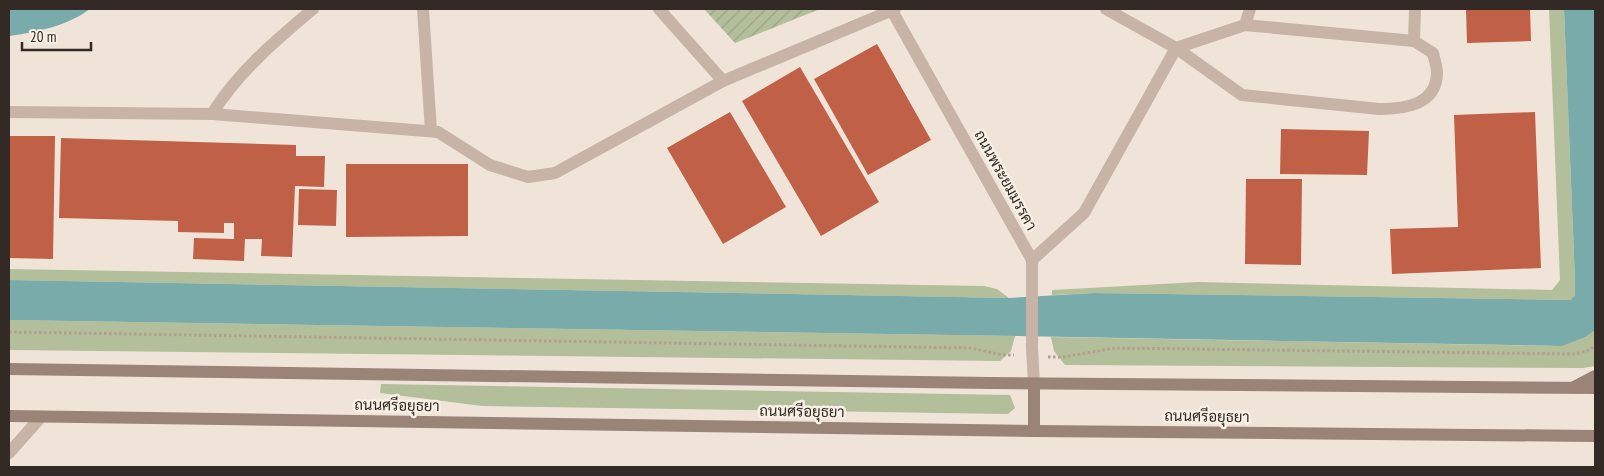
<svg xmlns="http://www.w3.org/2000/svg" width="1604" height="476" viewBox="0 0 1604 476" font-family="'PT Sans Narrow',Sarabun,sans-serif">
<defs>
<pattern id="garden-furrows" width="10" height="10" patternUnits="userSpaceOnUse" patternTransform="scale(1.25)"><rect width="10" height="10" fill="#b3be9a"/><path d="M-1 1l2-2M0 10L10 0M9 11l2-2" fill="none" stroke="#9aa385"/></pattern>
</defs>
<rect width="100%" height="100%" fill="#f0e4d9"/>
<g fill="#b3be9a">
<path d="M1549,9h15l11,273v13l-5,5 -476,-7 -42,2v-5l146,-8 354,8 8,-10z"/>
<path d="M9,269l975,17 13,3 12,9 -1000,-18z"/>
<path d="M9,320l1006,16 -4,15 -11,10 -991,-11z"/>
<path d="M1595,330v36l-12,2 -518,-3 -11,-14 -3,-14 510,9 25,-9z"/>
<path d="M381,384l629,11 5,13 -7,6 -526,-8 -102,-13z"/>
</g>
<path fill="url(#garden-furrows)" d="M704,9h116l-85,34z"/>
<g fill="#79abab">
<path d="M9,9h81c-23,17 -53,23 -81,27z"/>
<path d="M1564,9h31v321l-9,7 -24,9 -547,-10 -1006,-16v-40l1000,18 85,-5 476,7 5,-5v-14z"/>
</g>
<g fill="#c06046">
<path d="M1466,9h64l1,32 -64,2z"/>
<path d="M877,44l54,96 -63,35 -54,-96z"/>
<path d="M800,67l79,135 -58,34 -79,-135z"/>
<path d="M730,112l56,95 -63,37 -56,-96z"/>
<path d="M1535,112l6,156 -149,6 -2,-45 68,-2 -4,-112z"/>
<path d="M1281,129l88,2 -2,44 -87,-1z"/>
<path d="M9,136h46l-2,123 -44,-1z"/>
<path d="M61,138l235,7v11h29l-1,31 -29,-1 -3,71 -31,-1 1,-17h-17l-1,22 -51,-2 1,-21 40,1v-16h-10v10l-46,-1v-11l-119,-3z"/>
<path d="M346,164h122v72l-122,1z"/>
<path d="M1246,179h56l-1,86 -56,-1z"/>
<path d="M299,189l38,1 -1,36 -38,-1z"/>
</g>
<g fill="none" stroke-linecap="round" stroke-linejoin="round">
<g stroke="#b39e90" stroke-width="3" stroke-dasharray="2.5 2.5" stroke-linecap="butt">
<path d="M9,332l961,16 33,7h11"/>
<path d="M1048,357h15l52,-9 459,6 13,-3 8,-5"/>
</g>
<g stroke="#c7b4a6" stroke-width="12">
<path d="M423,9l8,122"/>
<path d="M659,9l64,72"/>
<path d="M1106,9l70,39 66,47 137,14c26,0 58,-4 58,-37 0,-6 -3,-13 -4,-19l-19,-12 1,-32"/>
<path d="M1245,25l169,16"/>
<path d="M9,112l203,2 226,18 52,33 38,12 27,-4 168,-92 172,-72"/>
<path d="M212,114c26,-42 64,-74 101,-105"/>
<path d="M1032,260l52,-47 92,-165 69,-23 5,-16"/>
<path d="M9,453l32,-36"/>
</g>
<path stroke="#c7b4a6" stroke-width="12" d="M891,9l141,251v88l2,36"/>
<g stroke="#9a8377" stroke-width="12">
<path d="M9,369l981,14 605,5"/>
<path d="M1574,387l21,-11"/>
<path d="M9,416l1025,15 561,5"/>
<path d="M1034,431v-47"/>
</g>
</g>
<g text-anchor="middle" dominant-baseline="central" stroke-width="5" stroke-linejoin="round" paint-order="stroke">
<g font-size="15" fill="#332a26" stroke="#f8efe5">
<text transform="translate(1006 180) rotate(61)">ถนนพระยมมรรคา</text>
<text transform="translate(397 405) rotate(1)">ถนนศรีอยุธยา</text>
<text transform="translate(802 411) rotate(1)">ถนนศรีอยุธยา</text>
<text transform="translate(1207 416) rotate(1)">ถนนศรีอยุธยา</text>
</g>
</g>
<rect width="1604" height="476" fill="none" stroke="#332a26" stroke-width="20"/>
<path d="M22 42v8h69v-8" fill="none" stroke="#332a26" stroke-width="2.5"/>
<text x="30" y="42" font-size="15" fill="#332a26" stroke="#f8efe5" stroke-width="4" paint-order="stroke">20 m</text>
</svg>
